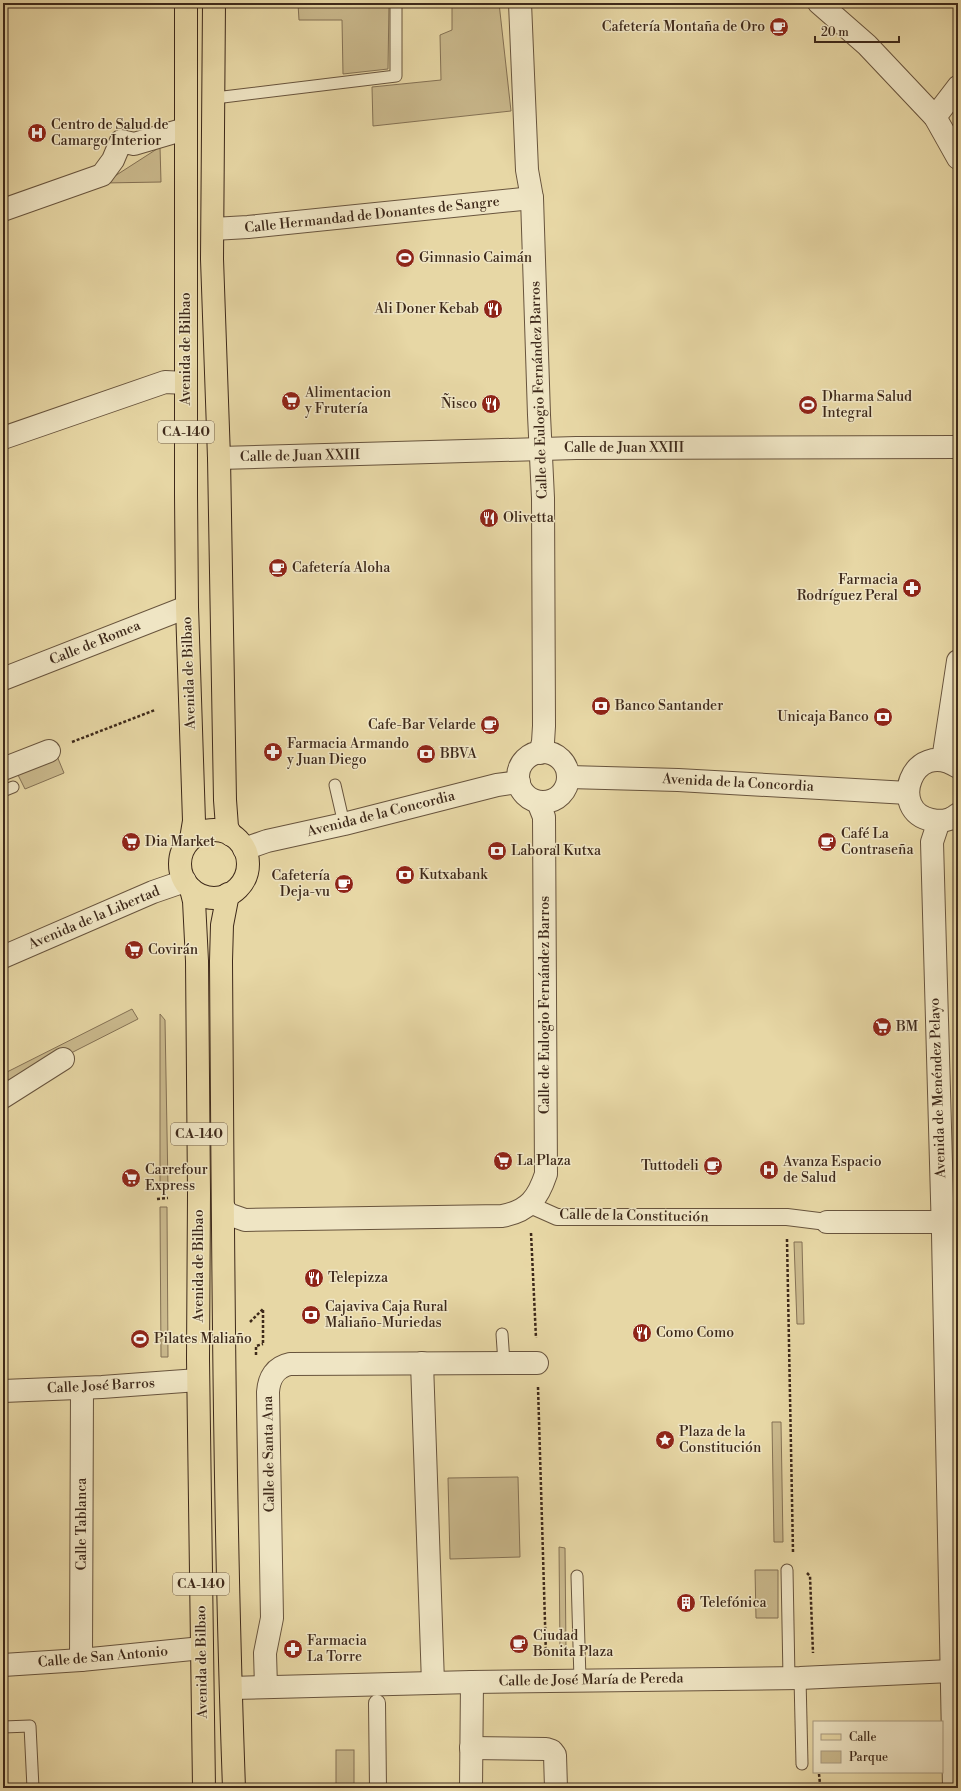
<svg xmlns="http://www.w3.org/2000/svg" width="961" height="1791" viewBox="0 0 961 1791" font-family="'Libre Bodoni',serif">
<rect width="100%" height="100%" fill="#e7d7a5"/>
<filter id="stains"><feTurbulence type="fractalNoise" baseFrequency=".005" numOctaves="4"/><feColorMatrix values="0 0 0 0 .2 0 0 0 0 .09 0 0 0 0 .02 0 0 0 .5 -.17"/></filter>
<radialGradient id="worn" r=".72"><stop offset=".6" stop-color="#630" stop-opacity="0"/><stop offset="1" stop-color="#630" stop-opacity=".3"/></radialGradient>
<g fill="#cab98d" stroke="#847154">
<path d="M325,3h64l-1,66 -45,5 -1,-54h-43l-1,-16 27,1z"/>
<path d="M452,3h47l12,108 -138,15 -1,-39 69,-7 -1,-45 12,-5z"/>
<path d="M160,147l1,35 -57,1z"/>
<path d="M57,756l7,17 -39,16 -8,-16z"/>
<path d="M132,1009l6,10 -128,65 -5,-11z"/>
<path d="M160,1014l5,6 3,168h-8z"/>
<path d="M160,1207h7l1,150h-7z"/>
<path d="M794,1242h8l2,82h-7z"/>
<path d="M772,1422h9l2,120h-9z"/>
<path d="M518,1477l2,80 -70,2 -2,-81z"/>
<path d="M559,1547l6,1 1,104 -6,-1z"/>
<path d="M755,1570h23v48h-22z"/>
<rect x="336" y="1750" width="18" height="38"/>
</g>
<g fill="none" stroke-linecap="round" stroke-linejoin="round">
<defs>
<g id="service">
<path d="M215,98l181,-22v-73"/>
<path d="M335,785l9,39"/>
<path d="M3,791l10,-4"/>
<path d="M502,1334l2,29"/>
<path d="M787,1570l2,108"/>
<path d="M577,1576l3,104"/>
<path d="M800,1678l2,86"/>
<path d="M3,1727l27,-1 3,62"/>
</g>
<g id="pedestrian">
<path d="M530,1205l27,12h230l40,5"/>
<path d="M377,1703l1,85"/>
</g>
<g id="minor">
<path d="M520,3l7,167 5,28 7,217 4,83 1,228 -1,16 -3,11"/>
<path d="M819,3l48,42 68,72 23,41"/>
<path d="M935,117l23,-30"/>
<path d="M3,210l99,-35 11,-15 8,-19 13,3 51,-15"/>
<path d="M213,229l35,-2 284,-29"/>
<path d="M3,438l162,-56 21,1"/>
<path d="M219,458l357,-10 382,-1"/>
<path d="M3,679l184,-72"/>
<path d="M943,760l15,-99"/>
<path d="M3,769l46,-18"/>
<path d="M939,821l-7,21 11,392 11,554"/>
<path d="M3,1097l60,-38"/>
<path d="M223,1207l5,7 17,6 257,-4c27,-5 36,-18 44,-42l-2,-357 -6,-15"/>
<path d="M827,1222h131"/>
<path d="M422,1363l11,320"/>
<path d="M3,1391l99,-4 96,-7"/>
<path d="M81,1660l1,-272"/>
<path d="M3,1665l78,-5 121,-12"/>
<path d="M266,1687l-1,-34 7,-35 -4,-226c1,-14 7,-25 22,-28l247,-1"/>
<path d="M231,1688l241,-6 328,-4 151,-7"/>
<path d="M471,1748l75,1 6,2 3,4 1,33"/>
<path d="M471,1788l1,-106"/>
</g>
<g id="tertiary">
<circle cx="543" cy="777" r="25"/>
<path d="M958,767c-46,-30 -71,45 -26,53 9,2 19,0 26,-6"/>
<path d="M569,777l109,3 230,13"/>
<path d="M244,849l23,-8 77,-17 153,-39 22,-3"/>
<path d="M3,957l150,-65 32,-11"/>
</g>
<g id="primary">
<path d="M186,3v492l1,112 7,214 -3,18"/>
<path d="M214,3l-2,256 7,199 6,342 2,27 4,8"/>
<circle cx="214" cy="864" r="34"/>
<path d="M191,889l3,12 3,60 2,232 -1,166 6,429"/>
<path d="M228,894l-6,31 -1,36c2,276 3,552 13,827"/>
</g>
</defs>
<use href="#service" stroke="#68543d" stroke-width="13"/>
<use href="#pedestrian" stroke="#68543d" stroke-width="18"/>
<use href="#minor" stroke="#68543d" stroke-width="24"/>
<use href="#tertiary" stroke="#68543d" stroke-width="24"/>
<use href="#primary" stroke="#3e291a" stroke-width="24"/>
<g stroke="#3e291a" stroke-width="2.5" stroke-dasharray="3 2" stroke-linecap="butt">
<path d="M72,742l83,-32"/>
<path d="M157,1199l11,-1"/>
<path d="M531,1233l5,105"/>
<path d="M787,1239l6,313"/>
<path d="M263,1310v35"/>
<path d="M250,1322l13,-13"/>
<path d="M256,1355v-9l7,-2"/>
<path d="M538,1387l8,269"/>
<path d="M807,1573l3,3 3,77"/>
<path d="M819,1774l1,10"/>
</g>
<use href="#service" stroke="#efe5c4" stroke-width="11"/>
<use href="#pedestrian" stroke="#efe5c4" stroke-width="16"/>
<use href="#minor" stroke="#efe5c4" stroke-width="22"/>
<use href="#tertiary" stroke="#efe5c4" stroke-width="22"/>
<use href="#primary" stroke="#e7d7a5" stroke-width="22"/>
</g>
<defs>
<symbol id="cafe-disc" viewBox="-11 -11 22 22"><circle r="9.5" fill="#8f2418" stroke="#efe5c4"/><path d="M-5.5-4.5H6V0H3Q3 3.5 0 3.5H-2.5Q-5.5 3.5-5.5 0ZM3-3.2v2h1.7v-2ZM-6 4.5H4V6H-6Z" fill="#fff"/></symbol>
<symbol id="hospital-disc" viewBox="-11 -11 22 22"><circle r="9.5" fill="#8f2418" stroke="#efe5c4"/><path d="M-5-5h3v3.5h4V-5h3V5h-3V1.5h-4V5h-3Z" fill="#fff"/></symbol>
<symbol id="stadium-disc" viewBox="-11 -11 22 22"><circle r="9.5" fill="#8f2418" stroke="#efe5c4"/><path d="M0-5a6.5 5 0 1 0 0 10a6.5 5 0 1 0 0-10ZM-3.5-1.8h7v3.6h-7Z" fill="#fff"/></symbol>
<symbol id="restaurant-disc" viewBox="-11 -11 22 22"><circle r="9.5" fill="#8f2418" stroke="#efe5c4"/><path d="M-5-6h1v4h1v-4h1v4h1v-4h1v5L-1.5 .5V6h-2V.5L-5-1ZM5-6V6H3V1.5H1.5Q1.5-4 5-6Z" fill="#fff"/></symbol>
<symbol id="supermarket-disc" viewBox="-11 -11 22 22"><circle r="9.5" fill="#8f2418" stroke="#efe5c4"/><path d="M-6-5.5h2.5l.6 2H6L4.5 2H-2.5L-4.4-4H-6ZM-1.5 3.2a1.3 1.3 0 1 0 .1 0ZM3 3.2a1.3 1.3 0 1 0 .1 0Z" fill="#fff"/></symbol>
<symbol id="pharmacy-disc" viewBox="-11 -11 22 22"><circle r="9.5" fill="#8f2418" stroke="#efe5c4"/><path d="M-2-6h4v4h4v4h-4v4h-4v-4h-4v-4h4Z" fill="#fff"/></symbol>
<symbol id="bank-disc" viewBox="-11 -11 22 22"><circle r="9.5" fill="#8f2418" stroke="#efe5c4"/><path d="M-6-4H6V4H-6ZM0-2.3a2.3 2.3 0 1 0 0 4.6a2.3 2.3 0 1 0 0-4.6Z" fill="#fff"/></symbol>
<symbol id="sight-disc" viewBox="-11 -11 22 22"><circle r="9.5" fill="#8f2418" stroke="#efe5c4"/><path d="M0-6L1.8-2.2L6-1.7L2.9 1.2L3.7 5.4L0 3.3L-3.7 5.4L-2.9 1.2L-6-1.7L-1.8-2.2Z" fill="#fff"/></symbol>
<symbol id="building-disc" viewBox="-11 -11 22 22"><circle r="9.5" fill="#8f2418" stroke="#efe5c4"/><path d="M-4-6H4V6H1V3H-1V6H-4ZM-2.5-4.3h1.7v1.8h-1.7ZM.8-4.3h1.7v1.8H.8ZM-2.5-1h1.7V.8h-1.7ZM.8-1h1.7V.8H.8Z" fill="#fff"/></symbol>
</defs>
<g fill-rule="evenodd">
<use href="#cafe-disc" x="768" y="16" width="22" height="22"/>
<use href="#hospital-disc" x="26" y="122" width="22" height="22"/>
<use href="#stadium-disc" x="394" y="247" width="22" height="22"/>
<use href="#restaurant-disc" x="482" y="298" width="22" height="22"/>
<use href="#supermarket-disc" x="280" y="390" width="22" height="22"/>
<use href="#restaurant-disc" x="480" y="393" width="22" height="22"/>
<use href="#stadium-disc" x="797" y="394" width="22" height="22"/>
<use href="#restaurant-disc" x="478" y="507" width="22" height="22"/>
<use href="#cafe-disc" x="267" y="557" width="22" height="22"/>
<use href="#pharmacy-disc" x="901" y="577" width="22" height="22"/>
<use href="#bank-disc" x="590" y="695" width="22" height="22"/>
<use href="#bank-disc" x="872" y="706" width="22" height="22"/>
<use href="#cafe-disc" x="479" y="714" width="22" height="22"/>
<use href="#pharmacy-disc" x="262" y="741" width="22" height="22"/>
<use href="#bank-disc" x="415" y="743" width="22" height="22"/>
<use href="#supermarket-disc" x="120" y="831" width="22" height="22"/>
<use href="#cafe-disc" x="816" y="831" width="22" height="22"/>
<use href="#bank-disc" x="486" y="840" width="22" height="22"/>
<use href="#bank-disc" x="394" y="864" width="22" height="22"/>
<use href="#cafe-disc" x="333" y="873" width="22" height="22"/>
<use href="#supermarket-disc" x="123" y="939" width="22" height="22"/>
<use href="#supermarket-disc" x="871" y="1016" width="22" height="22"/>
<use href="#supermarket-disc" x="492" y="1150" width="22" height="22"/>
<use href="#cafe-disc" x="702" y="1155" width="22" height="22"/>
<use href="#hospital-disc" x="758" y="1159" width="22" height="22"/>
<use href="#supermarket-disc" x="120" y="1167" width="22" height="22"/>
<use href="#restaurant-disc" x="303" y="1267" width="22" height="22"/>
<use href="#bank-disc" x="300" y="1304" width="22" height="22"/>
<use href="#restaurant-disc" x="631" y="1322" width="22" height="22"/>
<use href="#stadium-disc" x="129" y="1328" width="22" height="22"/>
<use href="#sight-disc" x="654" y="1429" width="22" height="22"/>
<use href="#building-disc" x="675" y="1592" width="22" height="22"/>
<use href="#cafe-disc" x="508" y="1633" width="22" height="22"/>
<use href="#pharmacy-disc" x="282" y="1638" width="22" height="22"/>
</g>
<g text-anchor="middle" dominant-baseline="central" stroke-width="3" stroke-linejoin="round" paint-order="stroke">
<g fill="#efe5c4" stroke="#73614d" stroke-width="1">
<rect x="158" y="421" width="56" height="22" rx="3"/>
<rect x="171" y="1123" width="56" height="22" rx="3"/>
<rect x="173" y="1573" width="56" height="22" rx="3"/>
</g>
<g font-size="13" font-weight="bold" fill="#3e291a">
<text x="186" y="432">CA-140</text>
<text x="199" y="1134">CA-140</text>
<text x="201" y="1584">CA-140</text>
</g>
<g font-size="14" fill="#3e291a" stroke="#efe5c4" text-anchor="start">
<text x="765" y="27" text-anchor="end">Cafetería Montaña de Oro</text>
<text x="51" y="125">Centro de Salud de<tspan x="51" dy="16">Camargo Interior</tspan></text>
<text x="419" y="258">Gimnasio Caimán</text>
<text x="479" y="309" text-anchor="end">Ali Doner Kebab</text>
<text x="305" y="393">Alimentacion<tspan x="305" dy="16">y Frutería</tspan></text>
<text x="822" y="397">Dharma Salud<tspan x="822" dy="16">Integral</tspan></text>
<text x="477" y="404" text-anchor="end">Ñisco</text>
<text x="503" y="518">Olivetta</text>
<text x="292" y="568">Cafetería Aloha</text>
<text x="898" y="580" text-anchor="end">Farmacia<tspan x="898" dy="16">Rodríguez Peral</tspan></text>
<text x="615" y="706">Banco Santander</text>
<text x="869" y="717" text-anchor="end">Unicaja Banco</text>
<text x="476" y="725" text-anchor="end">Cafe-Bar Velarde</text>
<text x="287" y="744">Farmacia Armando<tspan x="287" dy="16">y Juan Diego</tspan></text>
<text x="440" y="754">BBVA</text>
<text x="841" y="834">Café La<tspan x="841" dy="16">Contraseña</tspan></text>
<text x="145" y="842">Dia Market</text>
<text x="511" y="851">Laboral Kutxa</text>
<text x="419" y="875">Kutxabank</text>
<text x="330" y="876" text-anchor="end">Cafetería<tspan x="330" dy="16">Deja-vu</tspan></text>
<text x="148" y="950">Covirán</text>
<text x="896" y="1027">BM</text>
<text x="517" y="1161">La Plaza</text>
<text x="783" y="1162">Avanza Espacio<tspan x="783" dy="16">de Salud</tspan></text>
<text x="699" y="1166" text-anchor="end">Tuttodeli</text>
<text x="145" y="1170">Carrefour<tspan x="145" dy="16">Express</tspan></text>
<text x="328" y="1278">Telepizza</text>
<text x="325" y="1307">Cajaviva Caja Rural<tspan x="325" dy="16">Maliaño-Muriedas</tspan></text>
<text x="656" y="1333">Como Como</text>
<text x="154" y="1339">Pilates Maliaño</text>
<text x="679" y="1432">Plaza de la<tspan x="679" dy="16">Constitución</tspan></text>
<text x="700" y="1603">Telefónica</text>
<text x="533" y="1636">Ciudad<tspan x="533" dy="16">Bonita Plaza</tspan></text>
<text x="307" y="1641">Farmacia<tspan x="307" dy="16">La Torre</tspan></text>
</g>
<g font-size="14" fill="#3e291a" stroke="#efe5c4">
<text transform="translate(372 215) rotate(-6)">Calle Hermandad de Donantes de Sangre</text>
<text transform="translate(186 349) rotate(-90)">Avenida de Bilbao</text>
<text transform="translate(539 390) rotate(-92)">Calle de Eulogio Fernández Barros</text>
<text x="624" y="448">Calle de Juan XXIII</text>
<text transform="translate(300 456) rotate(-1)">Calle de Juan XXIII</text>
<text transform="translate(95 643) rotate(-22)">Calle de Romea</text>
<text transform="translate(189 673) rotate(-92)">Avenida de Bilbao</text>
<text transform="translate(738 783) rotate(3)">Avenida de la Concordia</text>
<text transform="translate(381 814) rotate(-14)">Avenida de la Concordia</text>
<text transform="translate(94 918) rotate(-23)">Avenida de la Libertad</text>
<text transform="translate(545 1005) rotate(-90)">Calle de Eulogio Fernández Barros</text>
<text transform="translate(938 1088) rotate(-92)">Avenida de Menéndez Pelayo</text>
<text transform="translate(634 1216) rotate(1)">Calle de la Constitución</text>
<text transform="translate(199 1266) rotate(-90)">Avenida de Bilbao</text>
<text transform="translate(101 1386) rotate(-3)">Calle José Barros</text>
<text transform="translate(269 1454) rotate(-91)">Calle de Santa Ana</text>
<text transform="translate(82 1524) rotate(-90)">Calle Tablanca</text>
<text transform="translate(103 1657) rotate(-5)">Calle de San Antonio</text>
<text transform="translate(202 1662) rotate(-91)">Avenida de Bilbao</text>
<text transform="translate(591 1680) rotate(-1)">Calle de José María de Pereda</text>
</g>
</g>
<rect width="961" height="1791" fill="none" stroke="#e7d7a5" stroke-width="16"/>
<rect x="4" y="4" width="953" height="1783" fill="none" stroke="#3e291a" stroke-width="2"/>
<rect x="8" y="8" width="945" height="1775" fill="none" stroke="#3e291a"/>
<rect x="813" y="1721" width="130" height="52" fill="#efe5c4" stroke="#a89a80"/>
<rect x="821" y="1734" width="20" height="6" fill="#e7d7a5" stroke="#a89a80"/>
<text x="849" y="1741" font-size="12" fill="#3e291a">Calle</text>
<rect x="821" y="1751" width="20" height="12" fill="#cab98d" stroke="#a89a80"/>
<text x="849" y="1761" font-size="12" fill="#3e291a">Parque</text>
<path d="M815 36v6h84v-6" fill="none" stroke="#3e291a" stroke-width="2"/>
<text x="821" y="36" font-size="12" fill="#3e291a" stroke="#efe5c4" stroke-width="3" paint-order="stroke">20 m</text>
<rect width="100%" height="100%" filter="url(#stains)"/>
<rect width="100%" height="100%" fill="url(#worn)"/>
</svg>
